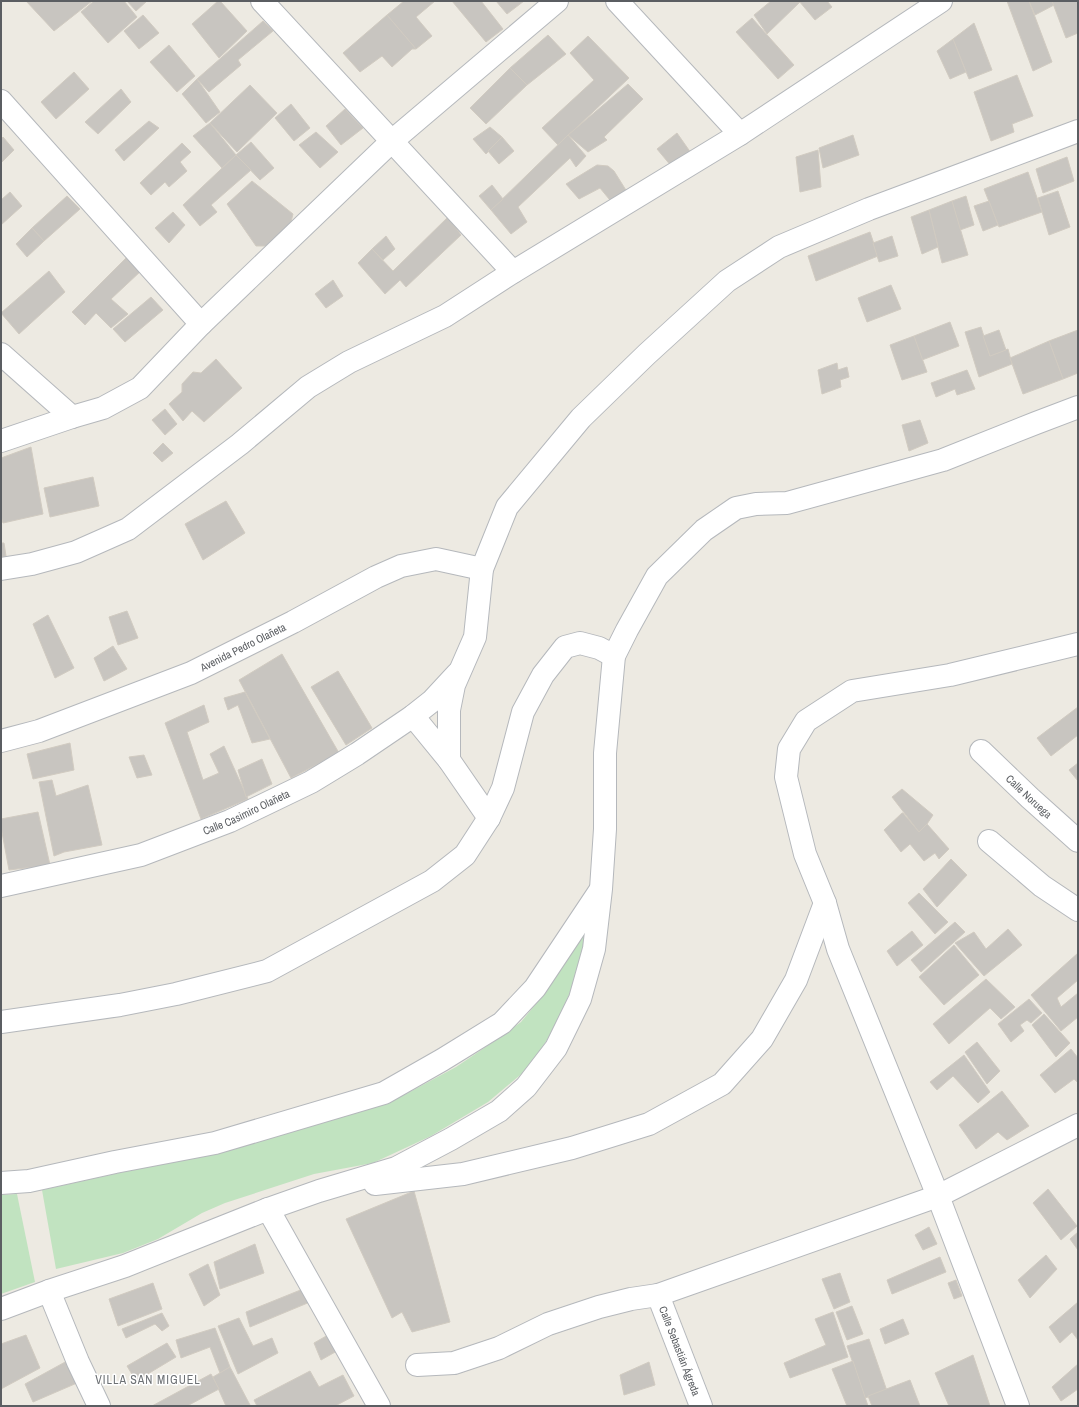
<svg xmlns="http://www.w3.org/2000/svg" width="1079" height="1407" viewBox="0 0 1079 1407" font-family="'Archivo Narrow',sans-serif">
<rect width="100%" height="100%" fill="#edeae2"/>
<g fill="#c1e3c0">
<path d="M586,921l-2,25 -7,28 -18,46 -28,46 -43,36 -57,34 -58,27 -59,11 -89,29 -23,10 -44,26 -35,14 -67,16 -14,-79 108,-24 69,-13 126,-38 61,-21 50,-27 43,-29 22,-16 18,-22 28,-42z"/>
<path d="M17,1194l18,88 -34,12v-99z"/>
</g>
<g fill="#c8c5c0" stroke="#d1cbc1">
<path d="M26,1h66l-38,30z"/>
<path d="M94,1h30l13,16 -29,26 -27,-31z"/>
<path d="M127,1h20l-11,10z"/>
<path d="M218,1h2l27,30 -28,27 -27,-34z"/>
<path d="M404,1h31l-19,16 16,19 -16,13 -29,-34z"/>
<path d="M452,1h29l22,28 -17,13z"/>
<path d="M496,1h28l-17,13z"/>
<path d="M771,1l29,1 -33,32 -13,-19z"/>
<path d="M799,1h28l5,6 -17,13z"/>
<path d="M1007,1h22l23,61 -19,9z"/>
<path d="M1029,1h23l2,4 -19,10z"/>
<path d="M1052,1h26v32l-12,5z"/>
<path d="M143,15l16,18 -20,16 -15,-18z"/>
<path d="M387,15l29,34h-4l-20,18 -10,-11 -22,16 -17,-19z"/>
<path d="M752,18l42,47 -16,14 -42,-47z"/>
<path d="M263,21l10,10 -35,29 3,5 -32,27 -12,-13z"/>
<path d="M974,23l18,47 -23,9 -16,-40z"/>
<path d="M548,35l18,19 -39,31 -17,-17z"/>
<path d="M588,36l41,42 -71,67 -16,-17 52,-48 -24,-27z"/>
<path d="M953,39l13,33 -16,7 -13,-28z"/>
<path d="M169,45l26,31 -18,16 -27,-30z"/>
<path d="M510,68l17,17 -41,39 -16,-16z"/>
<path d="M74,72l15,17 -33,30 -15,-17z"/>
<path d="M1017,75l16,41 -21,8 2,8 -23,9 -17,-49z"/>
<path d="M197,79l23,33 -14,11 -24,-29z"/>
<path d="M628,84l15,15 -39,38 3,3 -19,12 -20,-17z"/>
<path d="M250,85l27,28 -40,39 -27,-29z"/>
<path d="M121,89l10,13 -33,32 -13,-12z"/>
<path d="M291,104l19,24 -16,13 -19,-23z"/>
<path d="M345,109l18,19 -22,17 -15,-19z"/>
<path d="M149,121l10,7 -35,33 -9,-11z"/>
<path d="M210,123l26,32 -14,13 -29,-32z"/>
<path d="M490,127l12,10 -16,17 -13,-15z"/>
<path d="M316,132l22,20 -18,16 -21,-23z"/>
<path d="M677,133l14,20 -19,14 -15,-18z"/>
<path d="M568,135l18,21 -10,11 -6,-9 -52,49 9,15 -16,12 -20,-24z"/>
<path d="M853,135l6,20 -36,13 -4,-20z"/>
<path d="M3,137l11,13 -13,13v-24z"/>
<path d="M502,137l12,14 -15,13 -11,-13z"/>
<path d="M251,142l23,26 -14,12 -24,-25z"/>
<path d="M182,143l9,9 -11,10 7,9 -18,16 -4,-5 -14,13 -11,-12z"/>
<path d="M818,150l3,37 -21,5 -4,-35z"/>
<path d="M236,155l15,15 -40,35 6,7 -17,14 -17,-21z"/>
<path d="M1067,157l7,24 -31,12 -7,-24z"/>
<path d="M597,165l11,1 6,5 15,24 -15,10 -14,-17 -21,11 -13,-15z"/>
<path d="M1028,172l14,40 -43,15 -15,-38z"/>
<path d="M252,181l41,33 -3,12 -20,20h-14l-29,-42z"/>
<path d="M492,185l11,14 -12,11 -12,-14z"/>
<path d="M1058,191l12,36 -21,8 -11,-37z"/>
<path d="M10,192l12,14 -21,19v-25z"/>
<path d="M67,196l13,13 -36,32 -12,-13z"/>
<path d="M966,196l8,29 -14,5 -8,-29z"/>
<path d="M952,201l16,54 -26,8 -13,-53z"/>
<path d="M989,201l9,24 -15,6 -9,-25z"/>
<path d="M929,210l9,37 -16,7 -11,-37z"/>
<path d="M173,212l12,13 -16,18 -14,-15z"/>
<path d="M448,217l13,18 -55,52 -6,-7 -15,14 -27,-31 14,-14 21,22z"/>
<path d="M32,228l12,13 -17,16 -11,-13z"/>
<path d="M870,232l8,24 -62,25 -8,-25z"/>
<path d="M386,236l9,13 -12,11 -11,-11z"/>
<path d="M892,236l6,20 -19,6 -6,-19z"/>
<path d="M130,254l12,16 -31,29 17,15 -17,14 -15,-15 -11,12 -13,-13z"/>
<path d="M49,271l16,21 -46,42 -18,-21z"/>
<path d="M333,280l10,16 -17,12 -11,-14z"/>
<path d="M891,285l10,24 -34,13 -9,-24z"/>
<path d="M151,297l12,13 -38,32 -12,-13z"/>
<path d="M950,322l9,24 -37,14 -8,-24z"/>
<path d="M981,327l9,29 18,-7 4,15 -33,13 -14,-45z"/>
<path d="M999,330l7,20 -16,6 -7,-20z"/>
<path d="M1078,330v43l-15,6 -14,-38z"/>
<path d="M914,336l13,36 -25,8 -12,-35z"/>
<path d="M1049,341l14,38 -40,15 -13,-36z"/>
<path d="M216,359l26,29 -38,34 -12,-11 -9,10 -14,-17 13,-12v-8l11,-12 8,1z"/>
<path d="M837,363l1,7 9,-3 2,10 -9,3 1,7 -19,7 -4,-24z"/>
<path d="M967,370l8,19 -18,6 -2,-6 -19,8 -5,-14z"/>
<path d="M165,409l12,15 -12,11 -13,-15z"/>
<path d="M920,420l8,23 -19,8 -7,-26z"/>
<path d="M163,443l10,10 -11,9 -9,-9z"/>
<path d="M31,447l12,67 -40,9 -2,-7v-58z"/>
<path d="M93,477l6,29 -49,11 -6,-29z"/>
<path d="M226,501l19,32 -42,27 -18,-36z"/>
<path d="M1,543h3l2,13 -5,1z"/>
<path d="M127,611l11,27 -20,7 -9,-28z"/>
<path d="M48,615l26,53 -19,10 -22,-54z"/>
<path d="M113,646l14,23 -23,12 -10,-23z"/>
<path d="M282,654l57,99 -48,25 -52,-98z"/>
<path d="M338,671l34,57 -26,17 -35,-58z"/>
<path d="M245,692l25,47 -18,4 -14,-38 -10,5 -4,-12z"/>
<path d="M204,705l5,17 -22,10 16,48 16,-7 -9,-19 14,-8 24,53 -47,20 -36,-96z"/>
<path d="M1078,707v28l-27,21 -14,-18z"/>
<path d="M70,743l4,27 -41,9 -6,-25z"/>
<path d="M144,755l8,20 -15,3 -8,-21z"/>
<path d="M262,759l10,25 -26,13 -8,-27z"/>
<path d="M1078,763v18l-9,-11z"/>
<path d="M52,780l4,16 32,-11 14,60 -38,7 -10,4 -15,-74z"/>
<path d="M902,789l31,26 -6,9 -8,8 -27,-35z"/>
<path d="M38,812l12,53 -41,5 -8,-43v-8z"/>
<path d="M902,813h1l16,19 8,-8 22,25 -10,10 -4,-6 -11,8 -14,-17 -9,8 -17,-22z"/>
<path d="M951,859l16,16 -30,32 -14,-18z"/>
<path d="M919,893l29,29 -13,12 -27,-31z"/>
<path d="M955,922l10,10 -44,40 -10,-12z"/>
<path d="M1008,929l14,16 -38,31 -29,-33 19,-11 12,17z"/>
<path d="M912,931l11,14 -26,21 -10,-15z"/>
<path d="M954,945l25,30 -35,30 -25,-28z"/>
<path d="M1078,953v27l-21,18 4,9 17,-14v24l-17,14 -30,-36z"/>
<path d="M986,979l29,28 -14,12 -11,-11 -41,36 -16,-20z"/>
<path d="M1029,999l13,14 -11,10 -4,-3 -7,5 4,6 -13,11 -13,-18z"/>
<path d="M1044,1014l26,29 -14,14 -24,-32z"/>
<path d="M977,1042l23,29 -13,13 -22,-32z"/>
<path d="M1071,1049l7,9v25l-4,-4 -19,14 -15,-18z"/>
<path d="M964,1055l26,37 -12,11 -25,-27 -16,14 -7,-8z"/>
<path d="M1002,1091l27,35 -22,14 -9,-8 -22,17 -17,-24z"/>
<path d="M1048,1189l29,37 -16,14 -28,-37z"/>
<path d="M414,1191l36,131 -38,10 -10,-20 -10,6 -46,-99z"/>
<path d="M929,1227l8,17 -14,6 -8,-15z"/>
<path d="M1078,1232v18l-8,-11z"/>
<path d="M255,1244l9,29 -44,16 -6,-27z"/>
<path d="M1046,1255l11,14 -27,29 -12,-18z"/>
<path d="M940,1257l6,15 -54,22 -5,-14z"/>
<path d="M208,1264l12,31 -16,11 -15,-32z"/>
<path d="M840,1273l10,29 -16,7 -12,-30z"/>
<path d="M956,1280l6,16 -8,3 -6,-16z"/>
<path d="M153,1283l9,26 -44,17 -9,-27z"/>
<path d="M303,1289l7,13 -60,25 -4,-15z"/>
<path d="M1078,1302v38l-6,-8 -12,11 -11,-16z"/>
<path d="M852,1306l11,28 -16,6 -11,-28z"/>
<path d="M833,1312l15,45 -58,21 -6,-15 42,-18 -11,-26z"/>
<path d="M162,1313l7,13 -7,5 -7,-7 -29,14 -4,-9z"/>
<path d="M239,1318l14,28 19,-8 6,15 -40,21 -20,-48z"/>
<path d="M903,1319l6,15 -24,10 -5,-15z"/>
<path d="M215,1328l15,39 -10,6 -10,-26 -29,11 -5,-18z"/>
<path d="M26,1335l14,33 -39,21v-45z"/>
<path d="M328,1335l9,16 -16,9 -7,-17z"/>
<path d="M869,1339l18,52 -22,7 -18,-52z"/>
<path d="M167,1343l9,14 -40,24 -9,-15z"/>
<path d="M973,1355l17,51h-41l-14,-33z"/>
<path d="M67,1361l10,22 -44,19 -8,-18z"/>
<path d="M853,1361l15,45h-21l-15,-37z"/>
<path d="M649,1362l6,23 -31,10 -4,-20z"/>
<path d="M1078,1364v25l-17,12 -9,-14z"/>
<path d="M230,1367l20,38 -24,1 -13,-29z"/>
<path d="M310,1371l9,16 24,-12 11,21 -19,10h-78l-3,-6z"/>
<path d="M211,1374l8,15 -32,17h-35z"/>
<path d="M910,1380l10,26h-48l-4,-10z"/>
</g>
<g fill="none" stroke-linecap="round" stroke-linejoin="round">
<defs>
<g id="street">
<path d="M262,1l251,271"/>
<path d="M617,1l123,133"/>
<path d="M1,101l200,223"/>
<path d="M1,354l71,63"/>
<path d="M1,441l71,-24 31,-9 37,-20 61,-64 191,-183 165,-140"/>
<path d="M1,569l31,-5 44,-12 52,-23 112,-85 68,-57 41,-25 96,-46 68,-44 227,-138 201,-133"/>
<path d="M413,716l36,44 40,58"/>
<path id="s1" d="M1,741l38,-10 152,-58 102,-51 83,-45 25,-11 35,-7 46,10"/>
<path id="s2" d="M981,751l49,47 48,43"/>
<path d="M449,760v-50l5,-25 21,-48 7,-68 25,-62 74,-89 66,-64 80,-73 52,-34 90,-38 209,-78"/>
<path d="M989,841l53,45 36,24"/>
<path id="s3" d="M1,886l140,-31 89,-34 81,-39 46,-28 56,-38 19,-15 25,-27"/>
<path d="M1,1022l119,-17 56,-11 91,-23 165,-90 33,-26 24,-37 14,-30 20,-76 20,-37 22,-28 15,-4 19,5 15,8"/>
<path d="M1,1183l28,-2 86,-19 100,-19 169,-50 58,-33 60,-37 33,-35 64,-96"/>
<path d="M375,1184l88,-10 109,-26 77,-24 73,-40 40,-45 34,-59 29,-77"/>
<path d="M268,1209l111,197"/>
<path d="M49,1291l29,71 21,44"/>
<path id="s4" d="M658,1295l43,111"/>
<path d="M1,1309l48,-18 76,-25 143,-57 51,-18 77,-23 55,-29 48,-28 27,-24 30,-39 24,-49 14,-50 7,-60 4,-60v-76l9,-97 13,-26 30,-54 47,-46 32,-22 20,-4 31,-1 156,-43 93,-37 42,-16"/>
<path d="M417,1365l37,-2 45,-15 49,-24 51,-17 32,-8 27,-4 280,-99 140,-71"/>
<path d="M1018,1406l-80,-210 -100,-247 -13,-46 -20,-49 -19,-77 3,-28 17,-28 46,-30 98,-16 128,-31"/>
</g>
</defs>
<use href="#street" stroke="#b5b8bc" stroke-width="24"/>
<use href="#street" stroke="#fff" stroke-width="22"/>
</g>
<g text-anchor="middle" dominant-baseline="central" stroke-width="3" stroke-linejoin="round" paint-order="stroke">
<g font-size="11" fill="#5b5e62" stroke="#fff">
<text stroke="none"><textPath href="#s1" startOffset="260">Avenida Pedro Olañeta</textPath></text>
<text stroke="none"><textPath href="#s2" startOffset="66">Calle Noruega</textPath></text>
<text stroke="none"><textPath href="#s3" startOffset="257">Calle Casimiro Olañeta</textPath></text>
<text stroke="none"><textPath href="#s4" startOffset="60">Calle Sebastián Ágreda</textPath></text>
</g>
<g font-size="12" letter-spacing="1" fill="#6c7074" stroke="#fff">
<text x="148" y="1380">VILLA SAN MIGUEL</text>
</g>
</g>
<rect width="1079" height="1407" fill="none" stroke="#5b5e62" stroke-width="4"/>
</svg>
